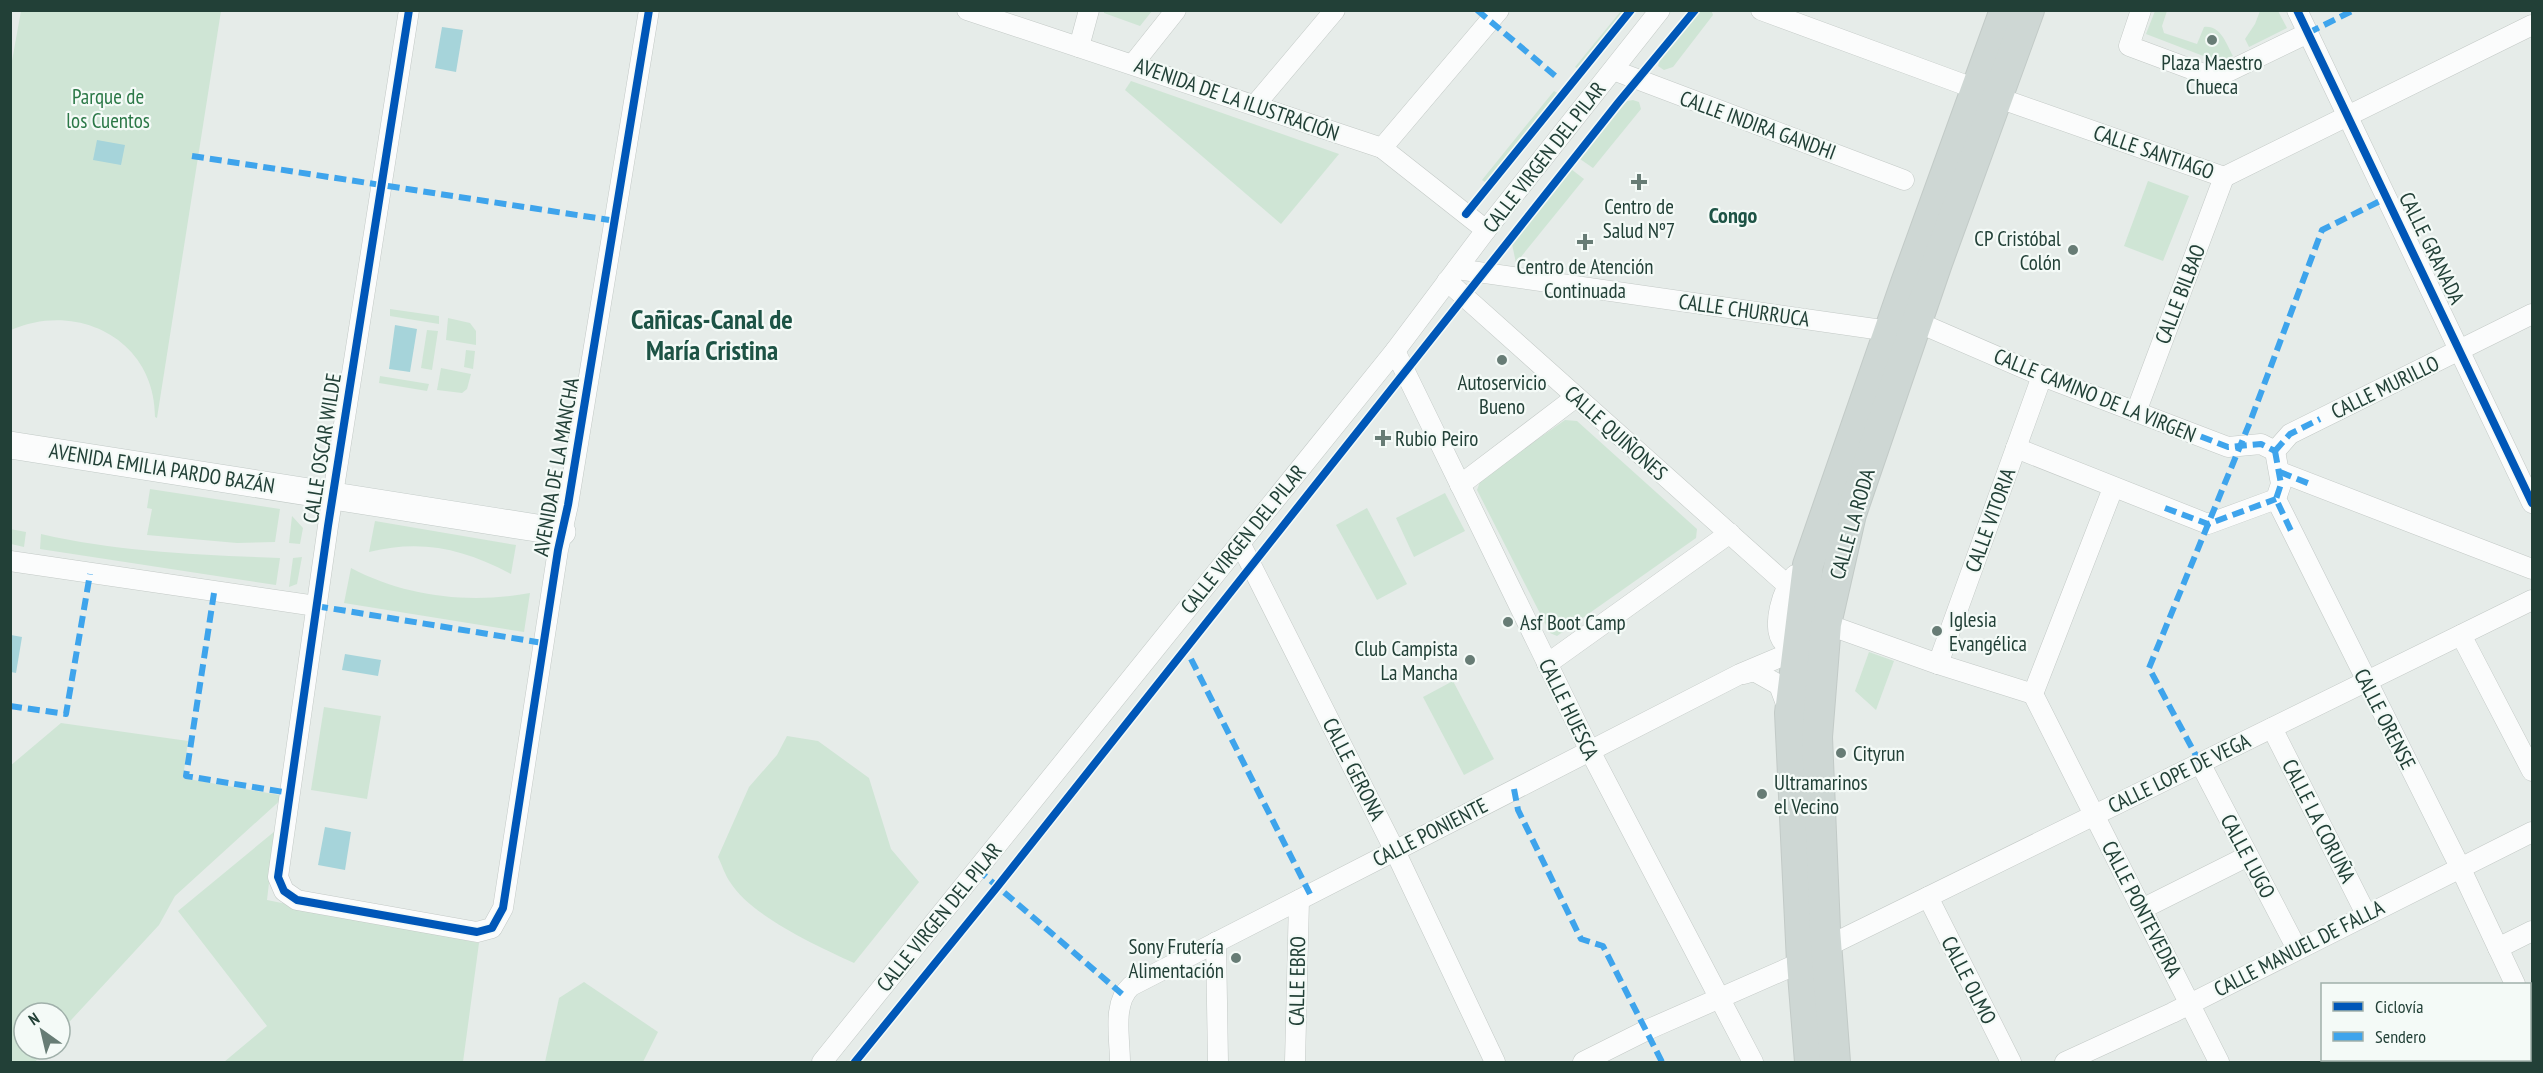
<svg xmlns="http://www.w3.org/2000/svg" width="2543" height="1073" viewBox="0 0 2543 1073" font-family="'PT Sans Narrow',sans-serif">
<rect width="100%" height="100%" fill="#e6ece9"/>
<g fill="#cfe5d5">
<path d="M21,11h200l-64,407 -2,-1c0,-78 -78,-116 -144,-87l-1,-258z"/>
<path d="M1104,11v-1l48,1 -12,15 -36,-13z"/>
<path d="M1621,11h9l-48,60 -7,-4z"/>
<path d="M1699,11l13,1 1,3 -40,52 -9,3 -6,-4 2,-8z"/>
<path d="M2155,11h12l-5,15 2,7 33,11 7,-17c17,-2 22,17 29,29l-14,6 -73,-28z"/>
<path d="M2260,11h18l9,17 -38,19 -4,-8 10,-15z"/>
<path d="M1131,81l208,73 -58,70 -156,-134z"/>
<path d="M1554,91l8,5 -73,89 -7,-5z"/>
<path d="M1633,100l6,2 2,7 -48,59 -13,-9 47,-58z"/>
<path d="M1571,169l13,10 -68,84 -4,-19z"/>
<path d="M2148,181l41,15 -26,65 -39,-15z"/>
<path d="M390,309l49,7v8l-49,-8z"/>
<path d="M448,318l22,5 6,8v14l-30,-5z"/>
<path d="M427,330l11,1 -6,39 -11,-2z"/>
<path d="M466,350l9,1 -2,18 -9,-2z"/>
<path d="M441,368l30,6 -4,15 -5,4 -25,-3z"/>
<path d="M380,376l49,8 -2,7 -48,-8z"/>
<path d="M1565,420l12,1 120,108 -1,9 -139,98 -7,-3 -73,-143 4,-11z"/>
<path d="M150,489l130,20 -5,33 -38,1 -90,-8 5,-26 -5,-1z"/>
<path d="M1445,493l20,38 -51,26 -18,-39z"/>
<path d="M1367,508l40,76 -30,16 -41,-75z"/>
<path d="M292,516l11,12 -3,16 -11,-1z"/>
<path d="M375,521l141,24 -5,29c-47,-25 -89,-35 -142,-22z"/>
<path d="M10,529l16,3 -2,15 -13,-3z"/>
<path d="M41,534c78,18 159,21 239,24l-4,27 -236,-36z"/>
<path d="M302,557l-5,27 -8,3 4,-29z"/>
<path d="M351,568c55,29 118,36 179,25l-6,39 -180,-29z"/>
<path d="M1869,652l25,9 -18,49 -21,-19z"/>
<path d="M1453,681l41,78 -30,16 -41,-78z"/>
<path d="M324,707l57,9 -14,83 -56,-9z"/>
<path d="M61,723l127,18 -5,37 102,18 -110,100 -16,29 -99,107v-19h-36v36h22l-11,13h-24l-1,-296z"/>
<path d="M787,736l31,5 51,37 22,71 28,33 -65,81c-37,-17 -103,-47 -124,-81 -5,-7 -8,-17 -12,-25l31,-70 28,-32z"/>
<path d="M275,831l-8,69 212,43 -16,119h-239l43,-36 -89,-115z"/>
<path d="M584,982l74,50 -15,30h-98l14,-64z"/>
</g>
<g fill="#a6d4da">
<path d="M442,27l21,3 -7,42 -21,-4z"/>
<path d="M97,140l28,5 -4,20 -28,-5z"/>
<path d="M395,325l22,4 -7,43 -21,-3z"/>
<path d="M11,635l11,2 -6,36 -5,-1z"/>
<path d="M345,654l36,6 -3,16 -36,-6z"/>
<path d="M325,827l26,5 -6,38 -27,-5z"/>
</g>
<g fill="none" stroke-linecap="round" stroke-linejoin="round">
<defs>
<g id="street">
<path d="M409,10l-81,516 -50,351 6,14 13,9 180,32 15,-4 11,-20 55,-358 10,-45 81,-495"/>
<path d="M967,10l415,138 104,82"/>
<path d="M1761,10l215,79"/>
<path d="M2141,10l-12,36 86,32 93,-45"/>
<path d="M2297,10l235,493"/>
<path d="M1079,47l10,-37"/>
<path d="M1133,64l43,-54"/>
<path d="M1613,70l291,110"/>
<path d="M1996,97l228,80 308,-152"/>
<path d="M1255,105l80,-95"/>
<path d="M1382,148l117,-138"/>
<path d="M1457,269l432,62"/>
<path d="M1447,281l339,303"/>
<path d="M1917,322l125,54 186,71 33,-3 14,7"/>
<path d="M1395,351l195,400 163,311"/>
<path d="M2136,412l88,-235"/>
<path d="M2016,448l192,76 68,-25"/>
<path d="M2275,451l6,33 -5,15 184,368 55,117"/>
<path d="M2275,451l15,-17 242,-120"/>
<path d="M2280,472l252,97"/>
<path d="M1460,485l116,-88"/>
<path d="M1240,543l155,308 100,211"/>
<path d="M10,561l306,45"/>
<path d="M1795,575c-12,13 -25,53 -11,68 3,3 9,5 13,7"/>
<path d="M1826,624l112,40 95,30 186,368"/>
<path d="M2461,635l71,136"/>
<path d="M1547,664l183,-131"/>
<path d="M1938,664l104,-288"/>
<path d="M1743,674l11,-3 25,14 9,24"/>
<path d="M2033,694l80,-206"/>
<path d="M2272,728l94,186"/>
<path d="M2200,763l97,186"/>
<path d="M1928,897l83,165"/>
<path d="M2142,909l106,-53"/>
<path d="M1216,942l2,120"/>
<path d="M1826,947l706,-347"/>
<path d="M2498,948l34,-17"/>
<path d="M2530,1016l2,11"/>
<path d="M2530,1049l2,-1"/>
<path d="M822,1062l573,-711 91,-121 174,-220"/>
<path d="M1120,1062c0,-24 -8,-59 11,-76l609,-312 64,-27"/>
<path d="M1295,1062l4,-162"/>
<path d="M1583,1062l64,-32 155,-68"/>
<path d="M2065,1062l107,-49 360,-181"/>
<path d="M2402,1062l8,-2"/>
<path d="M2494,1062l8,-2"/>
</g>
<path id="secondary" d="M10,445l552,87"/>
<g id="primary">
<path d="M1810,1062l-8,-100 -12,-249 18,-148 98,-282 99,-273"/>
<path d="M1835,1062l-10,-133 -8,-192 9,-113 25,-110 86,-251 92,-253"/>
</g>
</defs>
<use href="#street" stroke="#c3c9c6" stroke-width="21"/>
<use href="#secondary" stroke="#c1c9c6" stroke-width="28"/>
<use href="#primary" stroke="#c2cac7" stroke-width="32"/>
<use href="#street" stroke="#fbfcfc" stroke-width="20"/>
<use href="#secondary" stroke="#fbfcfc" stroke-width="27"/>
<use href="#primary" stroke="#ced7d4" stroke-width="30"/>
<g stroke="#3ea4ec" stroke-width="6" stroke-dasharray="12 6" stroke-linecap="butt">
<path d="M1477,10l82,69"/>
<path d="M2308,33l46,-23"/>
<path d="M10,127h2"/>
<path d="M192,156l424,65"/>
<path d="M2184,430l44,17 33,-3 14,7"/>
<path d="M2275,451l6,33 -5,15 16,34"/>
<path d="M2275,451l15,-17 30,-15"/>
<path d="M2280,472l30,12"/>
<path d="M2165,508l43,16 68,-25"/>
<path d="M214,593l-28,183 104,17"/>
<path d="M316,606l227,37"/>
<path d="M1191,659l119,235"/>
<path d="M10,706l56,8 24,-140"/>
<path d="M2200,763l-51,-95 101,-246 72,-192 66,-33"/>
<path d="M1514,789l4,21 63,129 22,7 59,116"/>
<path d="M977,869l145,125"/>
</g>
<defs>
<g id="cycleway">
<path d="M409,10l-81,516 -50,351 6,14 13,9 180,32 15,-4 11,-20 55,-358 10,-45 81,-495"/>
<path d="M2297,10l235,493"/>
<path d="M1466,214l165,-204"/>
<path d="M855,1062l142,-175 621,-784 77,-93"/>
</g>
</defs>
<use href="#cycleway" stroke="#f4faf7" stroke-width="11"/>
<use href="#cycleway" stroke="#0057b8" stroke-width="8"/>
</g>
<g fill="#677c75" stroke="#f4faf7" stroke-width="2">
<circle cx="2212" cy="40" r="6"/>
<path d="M1636 173h6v6h6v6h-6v6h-6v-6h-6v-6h6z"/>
<path d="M1582 233h6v6h6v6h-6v6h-6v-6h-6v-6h6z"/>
<circle cx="2073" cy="250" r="6"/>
<circle cx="1502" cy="360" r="6"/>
<path d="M1380 429h6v6h6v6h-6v6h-6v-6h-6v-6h6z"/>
<circle cx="1508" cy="622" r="6"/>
<circle cx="1937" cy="631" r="6"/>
<circle cx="1470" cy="660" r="6"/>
<circle cx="1841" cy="753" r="6"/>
<circle cx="1762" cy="794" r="6"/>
<circle cx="1236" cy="958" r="6"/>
</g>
<g text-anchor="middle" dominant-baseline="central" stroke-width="4.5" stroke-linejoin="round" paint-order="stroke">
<g font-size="21" fill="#224037" stroke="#f4faf7" text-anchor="start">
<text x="2212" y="62" text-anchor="middle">Plaza Maestro<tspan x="2212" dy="24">Chueca</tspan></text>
<text x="1639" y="206" text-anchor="middle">Centro de<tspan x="1639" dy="24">Salud Nº7</tspan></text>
<text x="2061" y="238" text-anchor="end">CP Cristóbal<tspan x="2061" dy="24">Colón</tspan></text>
<text x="1585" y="266" text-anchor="middle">Centro de Atención<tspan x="1585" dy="24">Continuada</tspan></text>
<text x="1502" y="382" text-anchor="middle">Autoservicio<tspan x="1502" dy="24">Bueno</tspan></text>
<text x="1395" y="438">Rubio Peiro</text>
<text x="1949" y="619">Iglesia<tspan x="1949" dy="24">Evangélica</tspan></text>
<text x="1520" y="622">Asf Boot Camp</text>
<text x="1458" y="648" text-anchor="end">Club Campista<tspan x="1458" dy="24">La Mancha</tspan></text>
<text x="1853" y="753">Cityrun</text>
<text x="1774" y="782">Ultramarinos<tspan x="1774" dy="24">el Vecino</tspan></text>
<text x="1224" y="946" text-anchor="end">Sony Frutería<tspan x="1224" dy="24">Alimentación</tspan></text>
</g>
<g font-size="21" fill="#2b7847" stroke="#f4faf7">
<text x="108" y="96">Parque de<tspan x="108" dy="24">los Cuentos</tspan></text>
</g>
<g font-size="21" fill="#224037" stroke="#f4faf7">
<text transform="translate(1237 99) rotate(19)">AVENIDA DE LA ILUSTRACIÓN</text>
<text transform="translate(1758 125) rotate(20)">CALLE INDIRA GANDHI</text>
<text transform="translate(2154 152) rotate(19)">CALLE SANTIAGO</text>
<text transform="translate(1544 157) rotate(-52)">CALLE VIRGEN DEL PILAR</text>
<text transform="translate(2432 248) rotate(64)">CALLE GRANADA</text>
<text transform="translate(2180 294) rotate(-69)">CALLE BILBAO</text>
<text transform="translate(1744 310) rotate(8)">CALLE CHURRUCA</text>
<text transform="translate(2385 387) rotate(-26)">CALLE MURILLO</text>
<text transform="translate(2095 395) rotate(22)">CALLE CAMINO DE LA VIRGEN</text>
<text transform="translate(1616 433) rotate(42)">CALLE QUIÑONES</text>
<text transform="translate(322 448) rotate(-81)">CALLE OSCAR WILDE</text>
<text transform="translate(556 467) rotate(-80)">AVENIDA DE LA MANCHA</text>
<text transform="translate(162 468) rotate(9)">AVENIDA EMILIA PARDO BAZÁN</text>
<text transform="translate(1990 520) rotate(-70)">CALLE VITORIA</text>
<text transform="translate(1852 524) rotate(-74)">CALLE LA RODA</text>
<text transform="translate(1243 539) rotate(-51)">CALLE VIRGEN DEL PILAR</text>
<text transform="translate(1569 709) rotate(64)">CALLE HUESCA</text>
<text transform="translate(2385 719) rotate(63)">CALLE ORENSE</text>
<text transform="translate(1354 769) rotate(63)">CALLE GERONA</text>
<text transform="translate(2179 773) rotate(-26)">CALLE LOPE DE VEGA</text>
<text transform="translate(2319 821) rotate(63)">CALLE LA CORUÑA</text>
<text transform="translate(1430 832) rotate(-27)">CALLE PONIENTE</text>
<text transform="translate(2248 856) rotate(62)">CALLE LUGO</text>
<text transform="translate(2142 909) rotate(63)">CALLE PONTEVEDRA</text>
<text transform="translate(939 917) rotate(-51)">CALLE VIRGEN DEL PILAR</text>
<text transform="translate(2299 948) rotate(-27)">CALLE MANUEL DE FALLA</text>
<text transform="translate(1969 980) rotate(63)">CALLE OLMO</text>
<text transform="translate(1297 981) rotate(-89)">CALLE EBRO</text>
</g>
<g font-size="22" font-weight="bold" fill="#1d5345" stroke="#f4faf7">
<text x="1733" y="215">Congo</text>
</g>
<g font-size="27" font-weight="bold" fill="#1d5345" stroke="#f4faf7">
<text x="712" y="319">Cañicas-Canal de<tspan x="712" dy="31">María Cristina</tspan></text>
</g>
</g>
<rect width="2543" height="1073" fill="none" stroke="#224037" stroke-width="24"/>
<rect x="2321" y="983" width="210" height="78" fill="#f4faf7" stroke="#a0b0aa" stroke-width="1.5"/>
<rect x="2333" y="1002" width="30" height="9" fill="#0057b8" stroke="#a0b0aa" stroke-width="1.5"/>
<text x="2375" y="1013" font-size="18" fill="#224037">Ciclovía</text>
<rect x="2333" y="1032" width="30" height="9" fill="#3ea4ec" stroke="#a0b0aa" stroke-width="1.5"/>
<text x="2375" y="1043" font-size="18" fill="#224037">Sendero</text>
<g transform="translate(42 1031) rotate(326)"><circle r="28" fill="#f4faf7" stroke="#a0b0aa" stroke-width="1.5"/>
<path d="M0-4.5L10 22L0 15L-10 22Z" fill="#677c75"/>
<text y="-9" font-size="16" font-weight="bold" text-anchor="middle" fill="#224037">N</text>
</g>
</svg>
